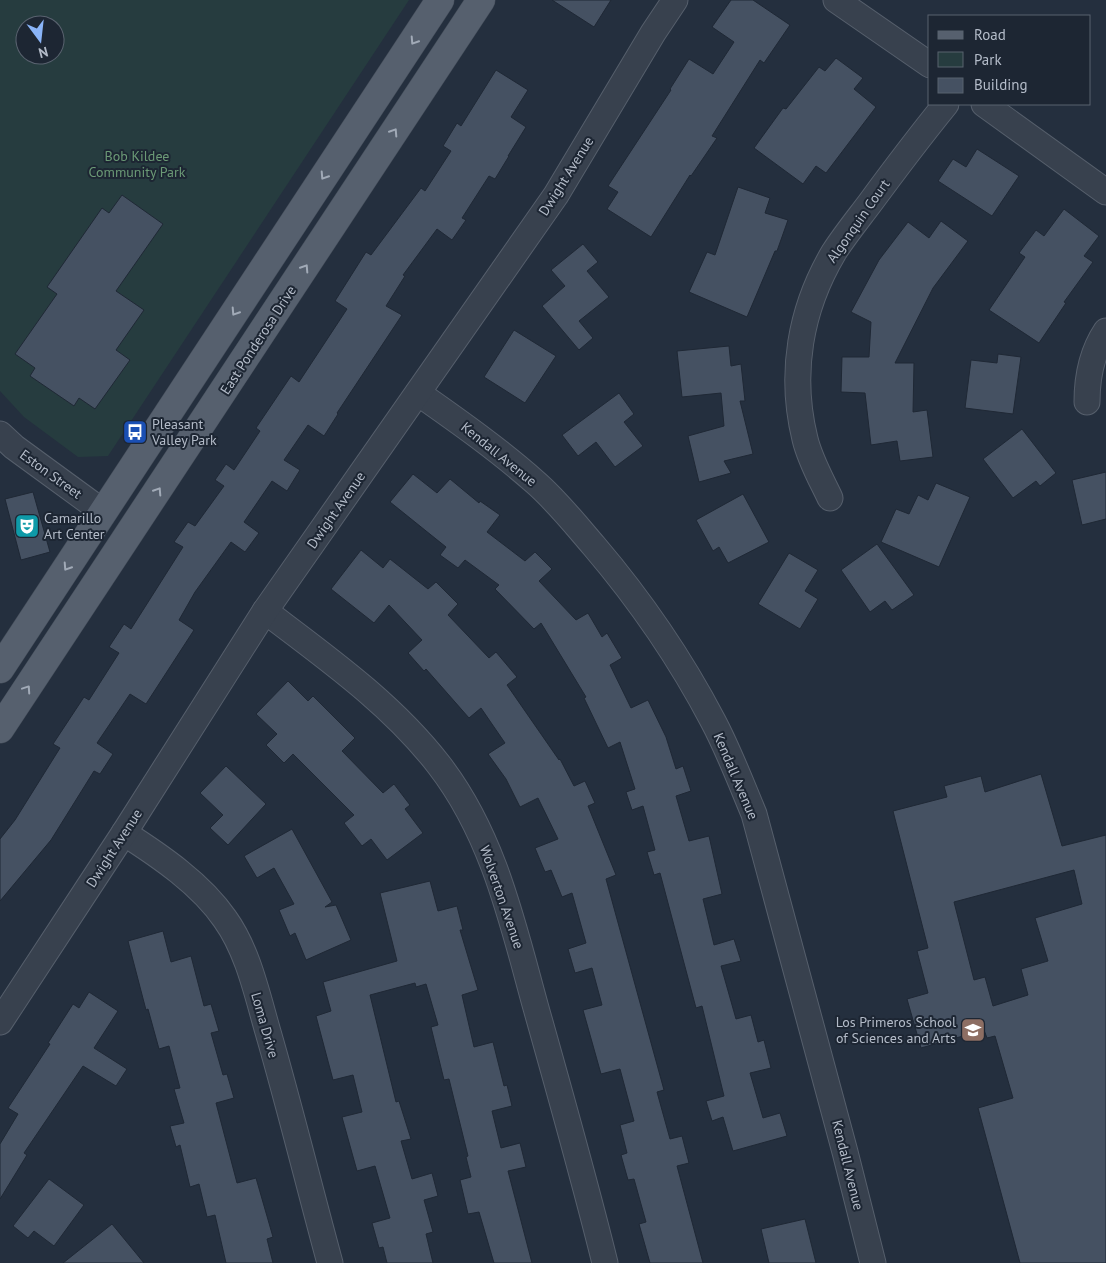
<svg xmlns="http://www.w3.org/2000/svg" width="1106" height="1263" viewBox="0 0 1106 1263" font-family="'PT Sans',sans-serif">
<rect width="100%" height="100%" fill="#242f3e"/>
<path fill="#263c3f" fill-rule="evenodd" d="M0,0h409l-301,456 -30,1 -54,-40 -24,-26zM25,25h30v30h-30z"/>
<g fill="#455162" stroke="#1f2835" fill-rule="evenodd">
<path d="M552,0h59l-17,27z"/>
<path d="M731,0h22l37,25 -26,38 -4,-3 -48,76 5,2 -26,38 -1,-1 -39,62 -44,-28 11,-17 -10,-6 63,-96 -1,-1 19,-30 24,15 21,-32 -22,-15z"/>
<path d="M836,58l27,20 -9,11 22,18 -50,66 -10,-7 -13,18 -49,-36 29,-40 3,1 33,-42 6,4z"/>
<path d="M496,70l32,20 -17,27 15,10 -18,29h1l-14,23 -6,-3 -27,42 4,2 -14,20 -15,-11 -34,46 2,1 -19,30 16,9 -65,98 1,1 -14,22 -16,-11 -24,35 16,10 -13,21 -15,-10 -28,41 15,11 -14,19 -14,-10 -36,50 -16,28 15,10 -48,74 -16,-10 -33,49 16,11 -13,20 -6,-3 -43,69 -51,61v-62l15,-19 45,-72 -7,-4 31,-47 5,3 30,-47 -10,-6 15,-23 7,5 52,-82 -9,-5 14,-20 7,4 29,-40 -9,-6 11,-16 8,6 26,-39 -4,-3 35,-52 8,6 48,-73 -12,-8 31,-49 5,3 50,-67 4,3 26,-40 -8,-5 14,-23 4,3z"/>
<path d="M977,149l42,27 -27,40 -54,-35 15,-22 13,8z"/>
<path d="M738,187l32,11 -5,15 23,7 -11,31h-2l-28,66 -58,-25 18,-40 8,3z"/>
<path d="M122,195l41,29 -47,67 28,19 -28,40 14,10 -35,49 -16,-11 -5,8 -44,-30 5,-8 -20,-14 42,-60 -10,-7 55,-79 7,5z"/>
<path d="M1064,209l35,27 -15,20 9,6 -29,40 2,1 -27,40 -50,-33 36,-53 -6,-4 17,-23 8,6z"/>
<path d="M941,221l27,20 -35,47 -38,75h19l-1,49 14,-2 6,47 -33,4 -3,-20 -26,4 -6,-52 -24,-1 1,-35h27l2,-35 -20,-10 28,-52 29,-38 21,16z"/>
<path d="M583,244l15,18 -11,9 22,26 -30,24 14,17 -14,12 -37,-44 23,-20 -14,-16z"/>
<path d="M514,330l42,26 -31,47 -41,-26z"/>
<path d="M729,346l2,20 10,-2 4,37h-5l13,53 -29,7 7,12 -32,9 -11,-46 36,-10 -3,-33 -39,4 -5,-46z"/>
<path d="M998,354l23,3 -8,57 -48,-6 6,-48 26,3z"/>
<path d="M619,393l15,21 -10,8 19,24 -28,21 -19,-25 -18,14 -16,-21z"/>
<path d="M1022,429l34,44 -16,13 -4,-5 -23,17 -30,-39z"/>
<path d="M1106,472v47l-24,6 -10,-45z"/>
<path d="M413,474l24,19 13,-14 29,24 1,-2 20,14 -13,17 38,29 10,-9 17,17 -13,12 37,39 12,-7 14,24 5,-4 15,25 -12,7 21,43 17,-8 18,37 10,32 7,-3 8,25 -15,5 13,45 20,-5 13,58 -19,5 11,46 20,-6 7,22 -20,5 15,53 15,-4 7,27 6,-2 7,28 -21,5 13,45 17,-5 7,23 -54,15 -10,-34 -11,4 -6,-20 18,-5 -22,-90 -6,2 -36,-135 -6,2 -7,-23 8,-2 -12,-44 -11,4 -6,-18 9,-3 -15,-47 -12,6 -24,-50 2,-1 -45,-74 -7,6 -39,-40 4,-4 -34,-25 -7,8 -18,-13 6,-8 -56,-45z"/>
<path d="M936,483l34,14 -31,70 -58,-25 15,-33 13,5 9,-19 10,5z"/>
<path d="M33,492l17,60 -29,8 -16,-61z"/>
<path d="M743,494l26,48 -41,21 -9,-16 -6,4 -17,-31z"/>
<path d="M877,544l37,51 -22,15 -7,-9 -15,11 -29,-42z"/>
<path d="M361,550l22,18 7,-9 38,30 8,-7 22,22 -10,11 41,43 7,-6 21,25 -10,8 52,75 1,-1 14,27 11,-5 10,22 -7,3 28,69 -10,4 58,211 -7,2 13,47 12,-3 7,27 -12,3 26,97h-53l-11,-39 7,-2 -12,-43 -6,1 -7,-25 6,-2 -7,-28 14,-4 -14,-52 -19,5 -18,-64 19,-5 -10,-37 -17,5 -7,-24 18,-6 -14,-50 -10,4 -11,-27 -6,2 -10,-24 23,-9 -20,-41 -18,9 -14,-28 -18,-25 17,-11 -24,-35 -12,10 -43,-49 -2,2 -16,-18 14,-13 -33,-35 -15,18 -43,-34z"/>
<path d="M789,553l29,17 -13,21 13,8 -18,30 -42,-25z"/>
<path d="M288,681l20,20 5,-5 42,42 -13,13 41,42 11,-9 16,21 -5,4 18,24 -36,27 -16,-21 -9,7 -18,-23 10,-8 -61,-61 -9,9 -18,-18 11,-11 -21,-20z"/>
<path d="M226,766l40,38 -38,41 -18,-17 13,-13 -23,-22z"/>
<path d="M1041,774l21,72 44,-11v428h-86l-42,-155 35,-10 -18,-62 -8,2 -3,-8 -63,18 -14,-49 21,-6 -11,-42 11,-3 -35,-137 54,-14 -3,-11 37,-10 4,16zM1074,870l8,34 -47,14 13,43 -27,8 7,26 -35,11 -8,-29 -11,3 -20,-78z"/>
<path d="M292,829l40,73 -7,5 11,-2 15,35 -45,20 -11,-27 -5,3 -11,-26 15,-6 -20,-36 -17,10 -13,-22z"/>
<path d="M430,881l8,30 19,-5 6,24h-3l18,60 -16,5 12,52 19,-5 11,44 3,-1 5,21 -20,5 9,37 19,-5 6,24 -18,4 24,92h-38l-15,-51 -11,2 -8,-34 11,-3 -5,-20 2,-1 -19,-77 -5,1 -13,-53 7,-2 -12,-41 -10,3 -1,-4 -45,12 26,107 3,-1 12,38 -10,2 11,38 20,-6 6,23 -14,4 9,32 -7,2 7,29h-46l-4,-16 -4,1 -7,-25 18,-5 -15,-52 -18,5 -15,-54 20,-5 -9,-37 -20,5 -17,-64 15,-5 -8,-29 74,-21 -17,-68z"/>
<path d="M163,931l8,31 20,-6 13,50 7,-2 8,27 -8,2 12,42 4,-1 7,24 -18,5 21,80 19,-5 17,59 -6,2 6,24h-47l-11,-48 -8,2 -8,-33 -9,3 -10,-42 -4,2 -6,-21 14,-3 -10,-34 6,-1 -11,-42 -10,3 -11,-40 -2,1 -18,-69z"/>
<path d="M89,992l29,19 -24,37 33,21 -11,17 -33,-20 -59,87 3,2 -27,44v-55l18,-30 -10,-6 42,-64 -2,-1 25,-39 6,4z"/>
<path d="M49,1179l35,26 -30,41 -20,-15 -6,7 -15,-12z"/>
<path d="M805,1219l11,44h-47l-8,-34z"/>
<path d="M112,1224l32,39h-81z"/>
</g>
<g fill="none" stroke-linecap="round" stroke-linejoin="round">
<defs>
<g id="minor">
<path d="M836,0l94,65"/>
<path d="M984,104l122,88"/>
<path d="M418,393c40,28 81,57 117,89 22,19 40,42 59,64 46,54 86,112 119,175 16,30 28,62 41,93l91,338 28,111"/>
<path d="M1087,402c0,-25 5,-50 19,-71"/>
<path d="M0,434l14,13 89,65"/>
<path d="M830,498c-9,-19 -20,-38 -25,-59 -16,-65 -5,-130 29,-187 11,-17 24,-33 36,-49 25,-34 50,-67 76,-99"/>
<path d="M265,611c62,47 127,93 174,154 55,71 74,160 97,243 24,85 48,170 69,255"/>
<path d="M124,833c36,23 77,51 101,86 23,32 32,75 43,113 22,76 41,154 62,231"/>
<path d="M0,1022l124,-189 141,-222 291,-416 97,-162 22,-33"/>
</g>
<g id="major">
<path d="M0,669l440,-669"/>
<path d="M0,729l481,-729"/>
</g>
</defs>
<use href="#minor" stroke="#565f6c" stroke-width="27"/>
<use href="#major" stroke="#414a57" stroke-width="29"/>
<use href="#minor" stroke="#38414e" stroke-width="25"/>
<use href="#major" stroke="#56606e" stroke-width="28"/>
</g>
<defs><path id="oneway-chevron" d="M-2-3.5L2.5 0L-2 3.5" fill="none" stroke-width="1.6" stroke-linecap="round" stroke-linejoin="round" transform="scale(1.25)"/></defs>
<g stroke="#a1aab7">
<use href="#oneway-chevron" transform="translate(414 41) rotate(123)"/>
<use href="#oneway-chevron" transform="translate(394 132) rotate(-57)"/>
<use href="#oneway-chevron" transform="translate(324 176) rotate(123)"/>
<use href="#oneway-chevron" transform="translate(305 268) rotate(-57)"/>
<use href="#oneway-chevron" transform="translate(235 312) rotate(123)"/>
<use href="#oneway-chevron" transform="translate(158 491) rotate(-57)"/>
<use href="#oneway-chevron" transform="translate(67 567) rotate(123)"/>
<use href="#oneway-chevron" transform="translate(27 689) rotate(-56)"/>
</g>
<defs>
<symbol id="bus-square" viewBox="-11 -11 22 22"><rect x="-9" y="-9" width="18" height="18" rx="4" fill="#1a4fb4" stroke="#1d2633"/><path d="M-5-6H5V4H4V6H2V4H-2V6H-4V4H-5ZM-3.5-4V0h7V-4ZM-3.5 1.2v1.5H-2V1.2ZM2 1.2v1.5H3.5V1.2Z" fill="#fff"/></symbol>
<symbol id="theatre-square" viewBox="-11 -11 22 22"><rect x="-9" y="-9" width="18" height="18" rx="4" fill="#0f9aa8" stroke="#1d2633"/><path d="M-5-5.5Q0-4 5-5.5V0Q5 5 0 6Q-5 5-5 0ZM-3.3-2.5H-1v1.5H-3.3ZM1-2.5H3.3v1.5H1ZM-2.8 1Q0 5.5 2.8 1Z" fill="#fff"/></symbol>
<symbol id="school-square" viewBox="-11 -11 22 22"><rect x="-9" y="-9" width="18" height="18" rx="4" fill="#8d6e63" stroke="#1d2633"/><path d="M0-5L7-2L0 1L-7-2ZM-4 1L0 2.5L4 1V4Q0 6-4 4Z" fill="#fff"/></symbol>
</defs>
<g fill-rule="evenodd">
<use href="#bus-square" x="121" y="418" width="28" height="28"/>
<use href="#theatre-square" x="13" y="512" width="28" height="28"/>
<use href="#school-square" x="959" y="1016" width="28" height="28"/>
</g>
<g text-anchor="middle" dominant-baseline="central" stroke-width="4" stroke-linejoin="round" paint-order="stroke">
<g font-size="14" fill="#6b9a76" stroke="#1d2633">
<text x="137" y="156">Bob Kildee<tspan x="137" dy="16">Community Park</tspan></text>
</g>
<g font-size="14" fill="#b4bcc9" stroke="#1d2633">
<text transform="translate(566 176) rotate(-58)">Dwight Avenue</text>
<text transform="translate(858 221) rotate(-55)">Algonquin Court</text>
<text transform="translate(258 340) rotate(-57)">East Ponderosa Drive</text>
<text transform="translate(499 454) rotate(39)">Kendall Avenue</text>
<text transform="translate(51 474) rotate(36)">Eston Street</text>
<text transform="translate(336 510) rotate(-55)">Dwight Avenue</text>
<text transform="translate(736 776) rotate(67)">Kendall Avenue</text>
<text transform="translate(114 848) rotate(-57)">Dwight Avenue</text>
<text transform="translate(502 897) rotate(71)">Wolverton Avenue</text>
<text transform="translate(265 1025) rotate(74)">Loma Drive</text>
<text transform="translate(848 1165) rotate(76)">Kendall Avenue</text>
</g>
<g font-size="14" fill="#b4bcc9" stroke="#1d2633" text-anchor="start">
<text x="152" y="424">Pleasant<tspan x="152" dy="16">Valley Park</tspan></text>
<text x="44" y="518">Camarillo<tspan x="44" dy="16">Art Center</tspan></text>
<text x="956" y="1022" text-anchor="end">Los Primeros School<tspan x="956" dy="16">of Sciences and Arts</tspan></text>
</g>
</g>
<rect x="928" y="15" width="162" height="90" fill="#1d2633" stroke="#59626f"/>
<rect x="938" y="31" width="25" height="8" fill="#56606e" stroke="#59626f"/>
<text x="974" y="40" font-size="15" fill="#b4bcc9">Road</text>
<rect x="938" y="52" width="25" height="15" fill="#263c3f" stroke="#59626f"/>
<text x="974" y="65" font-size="15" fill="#b4bcc9">Park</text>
<rect x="938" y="78" width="25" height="15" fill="#455162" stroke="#59626f"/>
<text x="974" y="90" font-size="15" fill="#b4bcc9">Building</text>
<g transform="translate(40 40) rotate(165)"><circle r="24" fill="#1d2633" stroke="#59626f"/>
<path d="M0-4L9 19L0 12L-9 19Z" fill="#8ab4f8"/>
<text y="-8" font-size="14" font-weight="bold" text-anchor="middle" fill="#b4bcc9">N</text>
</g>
</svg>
